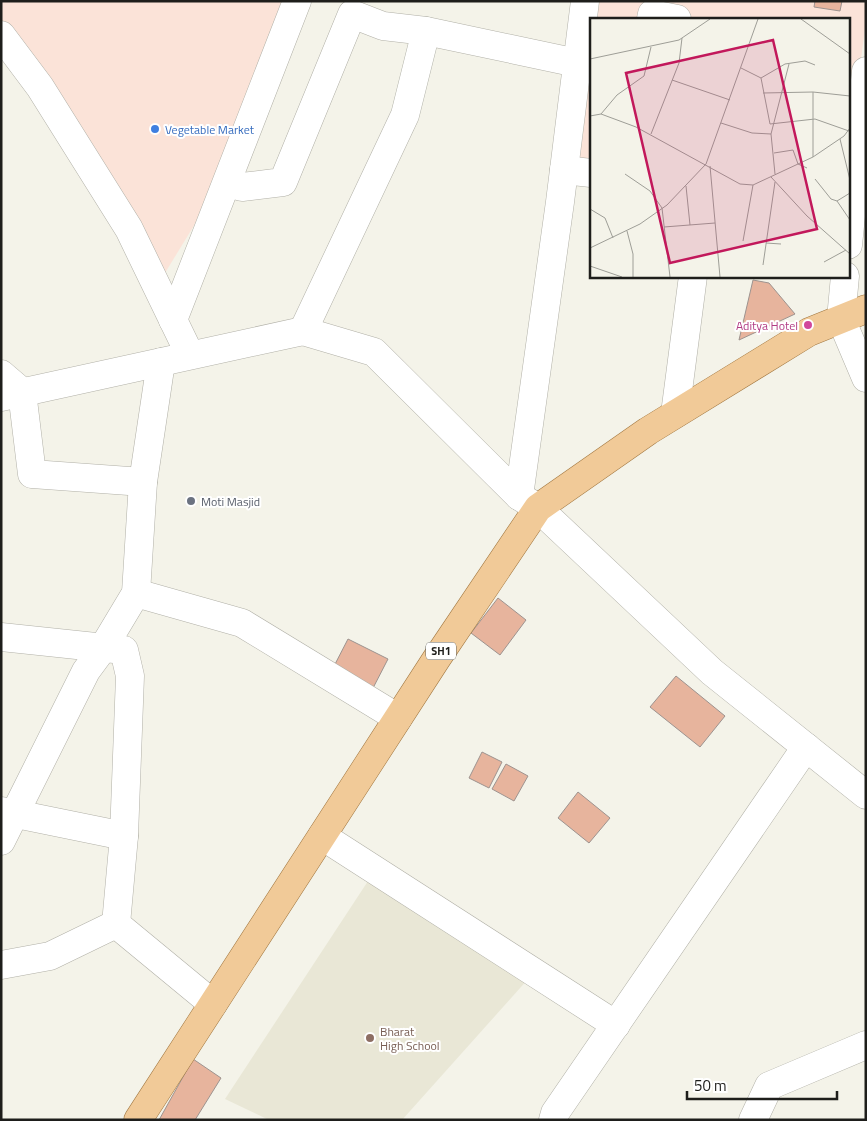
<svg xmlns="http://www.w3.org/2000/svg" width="867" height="1121" viewBox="0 0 867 1121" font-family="'Titillium Web',sans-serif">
<rect width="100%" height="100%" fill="#f4f3e9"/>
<g fill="#fbe3d8">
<path d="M1,1h294l-67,169 -71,116 -156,-251z"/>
<path d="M593,1h273v21l-13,95 -5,-1v-97h-257z"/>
<path d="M591,24v150l-15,-19z"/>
</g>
<path fill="#e9e7d6" d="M370,878l159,100 -127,142h-133l-44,-21z"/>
<g fill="#e7b49d" stroke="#9d938f">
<path d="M815,1h27l-2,10 -26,-4z"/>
<path d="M753,280l16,3 26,31 -56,26z"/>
<path d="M498,598l28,22 -26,35 -29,-22z"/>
<path d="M348,639l40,20 -16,31 -40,-20z"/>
<path d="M676,676l49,40 -25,31 -50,-40z"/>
<path d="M482,752l20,10 -13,26 -20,-10z"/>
<path d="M506,764l22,12 -14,25 -22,-12z"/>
<path d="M578,792l32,26 -21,25 -31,-25z"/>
<path d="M193,1059l28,19 -26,42h-36z"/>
</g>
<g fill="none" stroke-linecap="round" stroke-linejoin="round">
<defs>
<g id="minor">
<path d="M651,19l1,-5 25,5"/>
<path d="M1,35l39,52 89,142 61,126"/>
<path d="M564,170l27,3"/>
<path d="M227,183l15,4 41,-5 69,-168 31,12 43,5 151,32 14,1"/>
<path d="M848,245l18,-174"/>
<path d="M845,276l-4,43 25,59"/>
<path d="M173,320l124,-319"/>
<path d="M303,331l102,-216 21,-84"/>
<path d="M1,374l21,18 10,82 111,8"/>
<path d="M1,397l302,-66 71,21 145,144 19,12 174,164 154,123"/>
<path d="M675,414l18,-138"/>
<path d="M519,496l41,-294 25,-201"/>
<path d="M136,593l106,30 156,95"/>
<path d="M1,637l123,13 6,26 -6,160 -8,88"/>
<path d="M1,811l123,25"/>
<path d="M322,836l294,189"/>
<path d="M1,841l85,-170 17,-23 33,-55 7,-111 18,-120"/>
<path d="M116,924l97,80"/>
<path d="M1,965l49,-9 66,-32"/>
<path d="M553,1120l2,-7 251,-366"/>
<path d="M753,1120l16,-34 97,-41"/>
</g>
<path id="major" d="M138,1120l299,-462 101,-150 110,-77 161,-99 57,-23"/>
</defs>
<use href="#minor" stroke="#b1b0a7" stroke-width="29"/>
<use href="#major" stroke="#a17740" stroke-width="29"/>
<use href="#minor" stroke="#fff" stroke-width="28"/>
<use href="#major" stroke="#f1ca98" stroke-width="28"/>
</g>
<circle fill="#3f7fe0" stroke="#fff" stroke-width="2" cx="155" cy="129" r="5"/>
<circle fill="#d1479c" stroke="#fff" stroke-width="2" cx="808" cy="325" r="5"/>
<circle fill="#6b7280" stroke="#fff" stroke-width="2" cx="191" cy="501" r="5"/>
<circle fill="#8d6e63" stroke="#fff" stroke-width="2" cx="370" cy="1038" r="5"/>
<g text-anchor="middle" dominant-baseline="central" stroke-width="4" stroke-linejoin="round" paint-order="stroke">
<rect fill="#fff" stroke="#62625f" stroke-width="1" x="426" y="642.5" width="30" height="17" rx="4"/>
<g font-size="11" font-weight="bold" fill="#1e1e1b">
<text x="441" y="651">SH1</text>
</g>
<g font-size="12" fill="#366cbe" stroke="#fff" text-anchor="start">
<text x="165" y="129">Vegetable Market</text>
</g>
<g font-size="12" fill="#b23c85" stroke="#fff" text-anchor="end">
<text x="798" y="325">Aditya Hotel</text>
</g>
<g font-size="12" fill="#5b616d" stroke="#fff" text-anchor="start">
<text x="201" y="501">Moti Masjid</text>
</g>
<g font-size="12" fill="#785e54" stroke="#fff" text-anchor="start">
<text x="380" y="1031">Bharat<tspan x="380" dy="14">High School</tspan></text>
</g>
</g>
<g transform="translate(590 18)">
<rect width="260" height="260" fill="#f4f3e9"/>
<path fill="none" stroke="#9e9e97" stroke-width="1" d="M211,1l49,35M0,41l89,-19 31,-21M151,50l20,10M171,60l9,46 45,-5 34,12M171,60l24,-14 20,-3 10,4M82,62l58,20M223,74l37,4M173,75l50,-1v65M11,96l16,-19 27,-19 7,-29M0,98l11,-2 35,13 104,57 13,1 60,-28 31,-21 6,-8M131,105l31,10 19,1M61,116l28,-71 3,-25M250,121l10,41M184,135l19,-3 5,14 9,4M120,148l10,111M35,156l25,17 12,17 8,69M185,156l-4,-40 18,-70M181,159l36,39 43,38M225,161l16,20 6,2M96,168l4,39M260,175l-13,8 13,19M0,191l15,9 8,20M74,209l51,-4M37,213l6,23v23M153,223l10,-56M176,225l15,1M0,230l50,-24 27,-19 39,-41 52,-145M234,244l22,-12M173,247l12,-83M0,248l32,11"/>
<path fill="#c2185b" fill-opacity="0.15" stroke="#c2185b" stroke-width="2.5" d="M183,22l44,189 -147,34 -44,-190z"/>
<rect width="260" height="260" fill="none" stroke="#1e1e1b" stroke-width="2.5"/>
</g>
<rect width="867" height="1121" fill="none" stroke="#1e1e1b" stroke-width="5"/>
<path d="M687 1091v8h150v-8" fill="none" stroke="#1e1e1b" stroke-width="2.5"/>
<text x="694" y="1091" font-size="15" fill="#1e1e1b" stroke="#ffffff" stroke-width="4" paint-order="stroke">50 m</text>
</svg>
